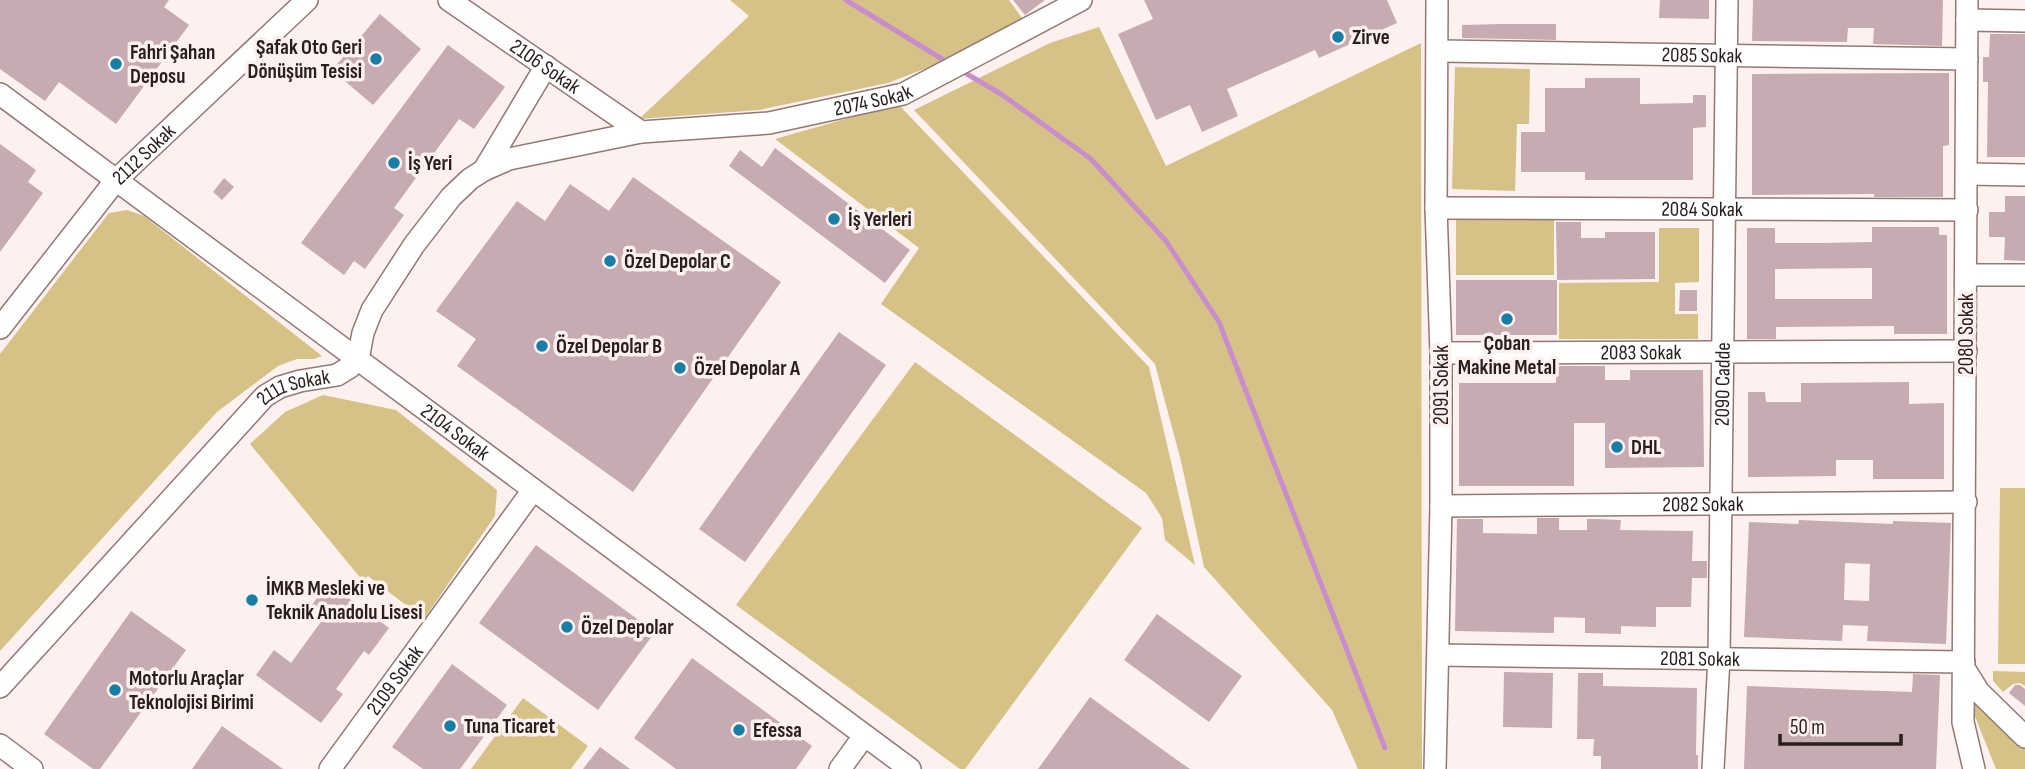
<svg xmlns="http://www.w3.org/2000/svg" width="2025" height="769" viewBox="0 0 2025 769" font-family="'Sofia Sans Condensed',sans-serif">
<rect width="100%" height="100%" fill="#fdf1ef"/>
<g fill="#d6c286">
<path d="M730,0h279l13,18 -90,48 -44,17 -129,27 -120,9 110,-103z"/>
<path d="M1099,27l67,139 255,-123 1,726h-64l-26,-59 -128,-143 -23,-106 -26,-97 -241,-254 136,-67z"/>
<path d="M1455,67l75,2 -1,55h-12l-2,67 -63,-2z"/>
<path d="M898,104l251,263 46,198 -30,-25 -3,-22 -16,-25 -265,-189 38,-56 -144,-109z"/>
<path d="M127,210l17,6 178,140 -8,3h-17l-19,7 -61,46 -217,239v-297l109,-141z"/>
<rect x="1456" y="218" width="98" height="57"/>
<path d="M1659,228h40v54l-24,1v31h23v25h-139v-56l100,-1z"/>
<path d="M915,362l227,166 -177,241h-5l-224,-164z"/>
<path d="M323,395l73,15 101,80 -2,26 -71,103 -56,-43 -5,5 -113,-137 35,-32z"/>
<path d="M2000,488h25v176h-27z"/>
<path d="M1993,671l32,1v14l-5,-3 -7,1 -10,8 -10,-11z"/>
<path d="M1975,696l50,51v22h-29l-22,-55z"/>
<path d="M523,698l65,48 -17,23h-100z"/>
</g>
<g fill="none" stroke-linecap="round" stroke-linejoin="round">
<g stroke="#ca8dcb" stroke-width="5">
<path d="M846,0l96,59"/>
<path d="M967,74l34,20 90,65 75,82 53,81 166,426"/>
</g>
</g>
<g fill="#c6abb3" fill-rule="evenodd">
<path d="M0,0h169l-5,7 25,18 -73,99 -57,-42 -14,19 -45,-32z"/>
<path d="M1013,0h32l-20,15z"/>
<path d="M1144,0h243l10,23 -78,35 -4,-8 -88,39 11,27 -36,16 -12,-27 -34,15 -38,-86 35,-15z"/>
<path d="M1660,0h49v19l-50,-1z"/>
<path d="M1753,0h190l-1,46 -69,-2 1,-16h-26l-1,14 -95,-1z"/>
<path d="M380,14l41,35 -48,56 -41,-35z"/>
<path d="M1501,24h55v16l-94,-2v-13z"/>
<path d="M1990,34h35v123h-38l1,-75h-5v-25h6z"/>
<path d="M448,45l57,42 -31,42 -15,-10 -65,89 10,7 -39,54 -11,-8 -10,14 -43,-32z"/>
<path d="M1949,73v72l-6,1v51h-69v-3l-122,1v-121z"/>
<path d="M1585,78h55v26l53,-1v-8h13v32l-13,1v52h-108v-8h-64v-40h24v-44h40z"/>
<path d="M0,144l36,26 -8,12 15,11 -43,59z"/>
<path d="M775,148l135,102 -25,33 -156,-117 11,-16 22,17z"/>
<path d="M633,177l148,105 -148,210 -176,-126 19,-27 -40,-28 81,-110 28,20 25,-37 39,27z"/>
<path d="M224,178l10,9 -12,13 -9,-8z"/>
<path d="M2005,196h20v65l-21,-1 1,-23h-16v-25h16z"/>
<path d="M1556,222h25v16h24v-6h50v47l-98,1z"/>
<path d="M1872,227h67v8h8v99h-53v-8l-118,1v12h-29v-111h28v15h47l50,-1zM1872,268v31h-97v-30z"/>
<rect x="1456" y="280" width="101" height="55"/>
<path d="M1680,290h17v21h-18z"/>
<path d="M839,332l47,33 -141,197 -46,-33z"/>
<path d="M1556,366h49v14h25v-10h73l1,97 -99,1v-45h-31v63h-115v-103h97z"/>
<path d="M1909,382v22l35,-1v76h-71v-19h-37v16l-88,1v-85h17l1,10h35v-19z"/>
<path d="M1537,518h22v12h28v-11h9l25,1 -1,10 73,1 -1,30h15v17h-15l-1,29h-35v20l-35,-1v8l-36,-1v-15l-31,-1v16l-99,-2 2,-112h26v14l54,1z"/>
<path d="M1799,520l94,4v-3l58,2 -5,121 -79,-3 1,-15 -25,-1 -1,16 -98,-4 5,-115 49,2zM1845,563l25,1 -1,37 -25,-1z"/>
<path d="M536,545l119,87 -57,78 -119,-87z"/>
<path d="M328,583l61,45 -20,27 -5,-4 -28,38 7,5 -22,29 -65,-48 18,-25 17,13 32,-44 -14,-10z"/>
<path d="M131,611l55,39 -86,119h-7l-49,-35z"/>
<path d="M1157,614l85,62 -33,46 -85,-62z"/>
<path d="M692,658l120,88 -16,23h-120l-42,-31z"/>
<path d="M452,664l55,41 -47,64h-37l-31,-22z"/>
<path d="M1504,672l49,1 -1,55 -49,-1z"/>
<path d="M1578,673h25v13l94,2 -1,67h2v14h-97v-13h-8l1,-17h-17z"/>
<path d="M1913,674l27,1 -4,94h-192l3,-83 165,6z"/>
<path d="M2015,685h5l5,4v17l-16,-13z"/>
<path d="M1090,697l80,58 20,14h-152z"/>
<path d="M222,726l61,43h-91z"/>
<path d="M600,747l30,22h-47z"/>
</g>
<g fill="none" stroke-linecap="round" stroke-linejoin="round">
<defs>
<g id="minor">
<path id="s1" d="M449,0l192,132"/>
<path d="M1967,0l-4,722 11,47"/>
<path d="M1967,20l58,1"/>
<path id="s2" d="M1438,51l529,8"/>
<path id="s3" d="M0,94l910,675"/>
<path d="M484,170l62,-104"/>
<path d="M1967,174l58,1"/>
<path id="s4" d="M1436,208l531,2"/>
<path d="M1967,275h58"/>
<path id="s5" d="M0,328l116,-148 191,-180"/>
<path id="s6" d="M1441,353l525,-2"/>
<path id="s7" d="M1441,506l525,-4"/>
<path id="s8" d="M1438,655l526,7"/>
<path d="M1964,668l15,24 46,45"/>
<path id="s9" d="M0,687l265,-291 15,-9 20,-6 37,-6 13,-8 9,-13 4,-21 9,-23 42,-65 37,-48 19,-18 14,-9 25,-11 132,-27 128,-9 134,-29 178,-94"/>
<path d="M0,745l32,24"/>
<path id="s10" d="M330,769l203,-279"/>
<path d="M840,769l24,-33"/>
<path d="M1435,769l6,-263v-153l-5,-145 1,-208"/>
<path id="s11" d="M1713,769l6,-111 8,-658"/>
</g>
</defs>
<use href="#minor" stroke="#937874" stroke-width="24"/>
<use href="#minor" stroke="#fff" stroke-width="21"/>
</g>
<g fill="#177ea8" stroke="#fdf1ef" stroke-width="2.5">
<circle cx="1338" cy="37" r="7"/>
<circle cx="376" cy="59" r="7"/>
<circle cx="116" cy="64" r="7"/>
<circle cx="394" cy="163" r="7"/>
<circle cx="834" cy="219" r="7"/>
<circle cx="610" cy="261" r="7"/>
<circle cx="1507" cy="319" r="7"/>
<circle cx="542" cy="346" r="7"/>
<circle cx="680" cy="368" r="7"/>
<circle cx="1617" cy="447" r="7"/>
<circle cx="252" cy="600" r="7"/>
<circle cx="567" cy="627" r="7"/>
<circle cx="115" cy="690" r="7"/>
<circle cx="450" cy="726" r="7"/>
<circle cx="739" cy="730" r="7"/>
</g>
<g text-anchor="middle" dominant-baseline="central" stroke-width="7" stroke-linejoin="round" paint-order="stroke">
<g font-size="21" font-weight="bold" fill="#2a1f1d" stroke="#fdf1ef" text-anchor="start">
<text x="1352" y="37">Zirve</text>
<text x="362" y="47" text-anchor="end">Şafak Oto Geri<tspan x="362" dy="24">Dönüşüm Tesisi</tspan></text>
<text x="130" y="52">Fahri Şahan<tspan x="130" dy="24">Deposu</tspan></text>
<text x="408" y="163">İş Yeri</text>
<text x="848" y="219">İş Yerleri</text>
<text x="624" y="261">Özel Depolar C</text>
<text x="1507" y="343" text-anchor="middle">Çoban<tspan x="1507" dy="24">Makine Metal</tspan></text>
<text x="556" y="346">Özel Depolar B</text>
<text x="694" y="368">Özel Depolar A</text>
<text x="1631" y="447">DHL</text>
<text x="266" y="588">İMKB Mesleki ve<tspan x="266" dy="24">Teknik Anadolu Lisesi</tspan></text>
<text x="581" y="627">Özel Depolar</text>
<text x="129" y="678">Motorlu Araçlar<tspan x="129" dy="24">Teknolojisi Birimi</tspan></text>
<text x="464" y="726">Tuna Ticaret</text>
<text x="753" y="730">Efessa</text>
</g>
<g font-size="21" fill="#2a1f1d" stroke="#fdf1ef">
<text stroke="none"><textPath href="#s2" startOffset="264">2085 Sokak</textPath></text>
<text stroke="none"><textPath href="#s1" startOffset="117">2106 Sokak</textPath></text>
<text stroke="none"><textPath href="#s9" startOffset="1124">2074 Sokak</textPath></text>
<text stroke="none"><textPath href="#s5" startOffset="226">2112 Sokak</textPath></text>
<text stroke="none"><textPath href="#s4" startOffset="266">2084 Sokak</textPath></text>
<text transform="translate(1966 334) rotate(-90)">2080 Sokak</text>
<text stroke="none"><textPath href="#s6" startOffset="200">2083 Sokak</textPath></text>
<text transform="translate(1441 385) rotate(-90)">2091 Sokak</text>
<text stroke="none"><textPath href="#s11" startOffset="385">2090 Cadde</textPath></text>
<text stroke="none"><textPath href="#s9" startOffset="424">2111 Sokak</textPath></text>
<text stroke="none"><textPath href="#s3" startOffset="567">2104 Sokak</textPath></text>
<text stroke="none"><textPath href="#s7" startOffset="262">2082 Sokak</textPath></text>
<text stroke="none"><textPath href="#s8" startOffset="262">2081 Sokak</textPath></text>
<text stroke="none"><textPath href="#s10" startOffset="110">2109 Sokak</textPath></text>
</g>
</g>
<path d="M1780 734v10h121v-10" fill="none" stroke="#2a1f1d" stroke-width="3.5"/>
<text x="1790" y="734" font-size="21" fill="#2a1f1d" stroke="#fdf1ef" stroke-width="5" paint-order="stroke">50 m</text>
</svg>
